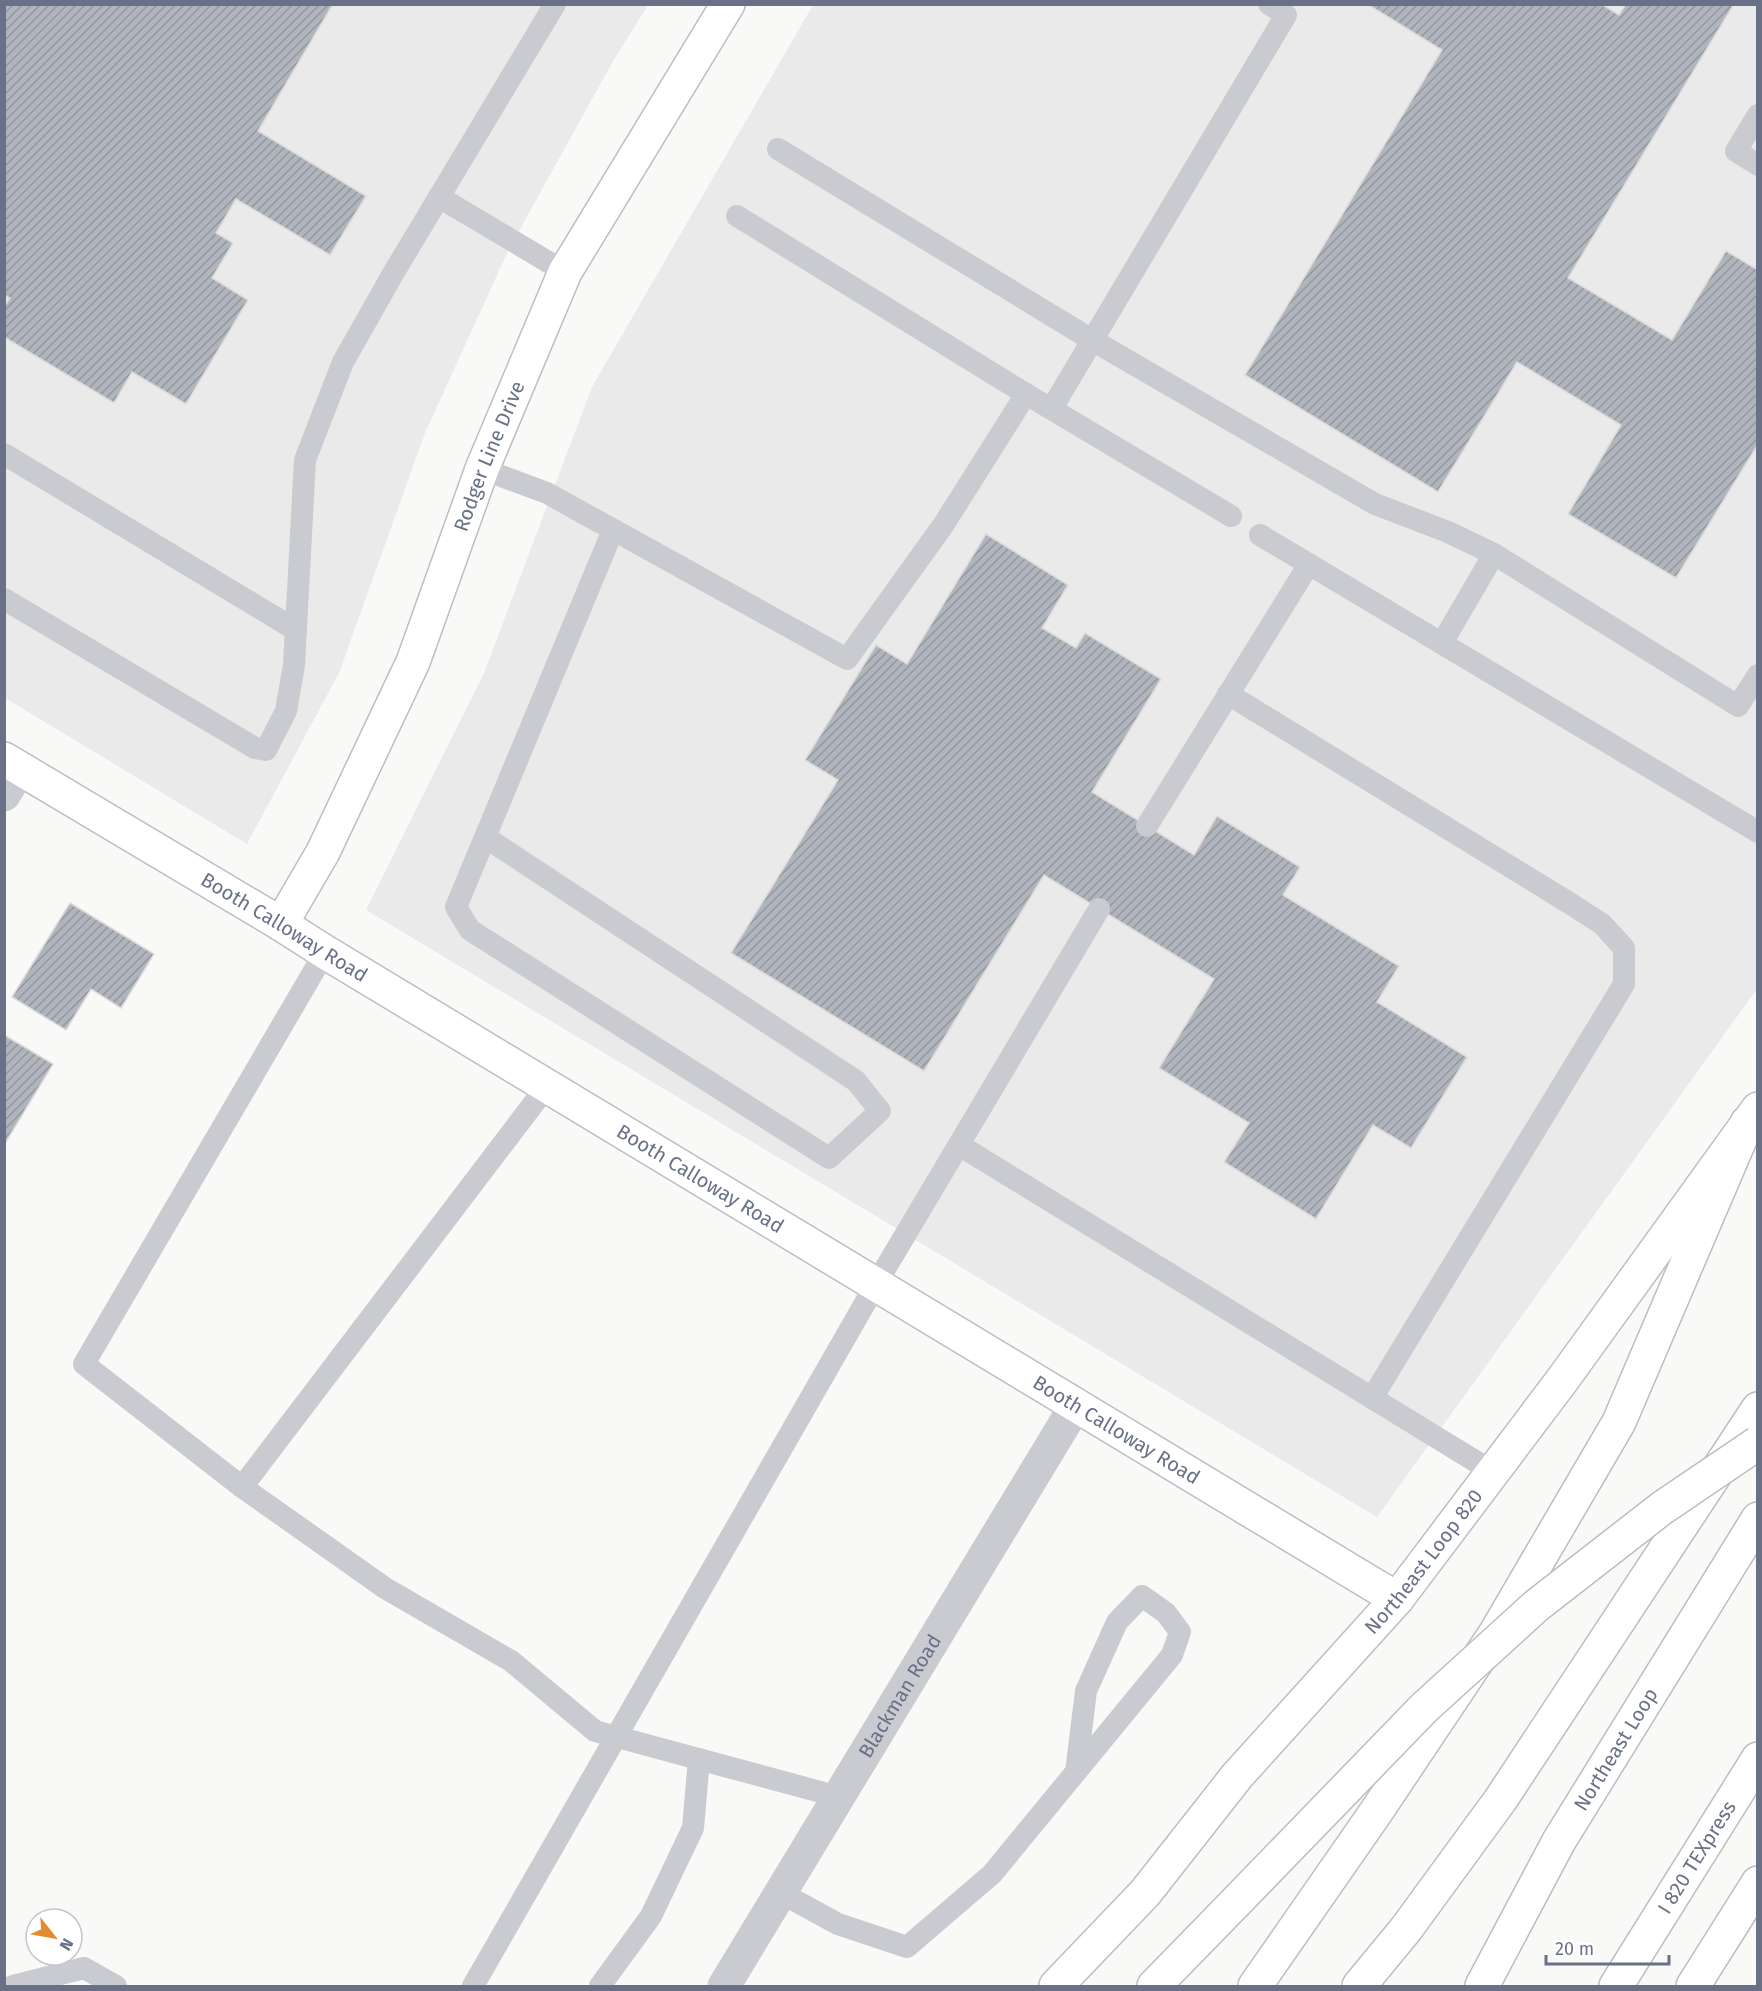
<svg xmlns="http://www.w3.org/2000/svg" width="1762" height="1991" viewBox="0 0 1762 1991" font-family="'Fira Sans',sans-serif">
<defs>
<pattern id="building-hatch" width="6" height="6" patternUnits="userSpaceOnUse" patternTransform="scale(1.5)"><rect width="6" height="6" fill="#b0b4bd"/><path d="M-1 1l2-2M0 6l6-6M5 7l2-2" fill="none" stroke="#93979f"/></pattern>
</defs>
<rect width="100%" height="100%" fill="#f9f9f7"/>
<g fill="#eaeaea">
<path d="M4,5h644l-35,56 -105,190 -83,182 -86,240 -92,171 -242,-146z"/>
<path d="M813,5h944v984l-380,528 -1011,-607 118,-237 108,-286z"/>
</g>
<g fill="url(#building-hatch)" stroke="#dbdbd9" stroke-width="1.5">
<path d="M4,4h329l-75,127 108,65 -36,59 -94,-56 -20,34 17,10 -21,35 36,22 -62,104 -54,-32 -18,31 -110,-66v-30l6,-9 -6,-3z"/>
<path d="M1367,4h234l18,11 7,-11h108l-166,274 104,62 54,-89 32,19v174l-82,134 -108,-64 53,-89 -104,-63 -79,130 -193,-117 197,-325z"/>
<path d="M986,534l82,51 -26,43 34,20 9,-15 76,46 -69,113 102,63 23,-39 83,51 -17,28 116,71 -22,36 90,55 -56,91 -38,-23 -57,94 -92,-57 25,-39 -90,-55 55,-89 -170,-104 -120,196 -193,-118 107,-173 -33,-20 71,-115 31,19z"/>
<path d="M70,903l84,51 -33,54 -30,-19 -25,41 -54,-33z"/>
<path d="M4,1035l49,29 -49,81z"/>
</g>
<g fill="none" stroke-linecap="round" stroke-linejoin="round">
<defs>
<g id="secondary">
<path id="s2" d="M4,759l277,165 44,28 1072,647"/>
<path id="s3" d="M281,924l42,-72 90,-190 69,-193 83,-197 163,-268"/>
<path id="s4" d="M1056,1986l89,-93 92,-117 160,-177 166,-220 195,-270"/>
</g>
<g id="highway">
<path d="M1154,1986l80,-82"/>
<path d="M1255,1986l121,-174 119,-178 124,-212 128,-299"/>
<path d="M1359,1986l47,-57 95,-130 257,-390"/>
<path id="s5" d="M1482,1986l77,-145 199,-322"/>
<path id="s6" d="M1616,1986l142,-227"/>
<path d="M1693,1986l65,-103"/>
</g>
</defs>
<use href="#secondary" stroke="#bcbec4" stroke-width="36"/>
<use href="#highway" stroke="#bcbdc1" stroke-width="36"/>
<g stroke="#cacbd0" stroke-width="22">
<path d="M1758,115l-22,36 22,14"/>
<path d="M778,149l314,191 283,164 73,28 46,22 244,152 20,-31"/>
<path d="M439,197l126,75"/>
<path d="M737,216l289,178 205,122"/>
<path d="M1052,408l234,-393 -17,-11"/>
<path d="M4,454l292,176"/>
<path d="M482,469l65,24 300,166 97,-135 82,-130"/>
<path d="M1260,535l498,297"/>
<path d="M4,599l251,149 11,2 20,-39 8,-46 11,-205 38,-98 51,-90 161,-268"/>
<path d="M1442,643l52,-89"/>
<path d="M1228,694l343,210 31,20 22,24v36l-252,414"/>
<path d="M1147,826l162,-262"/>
<path d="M485,837l371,244 24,30 -51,47 -359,-228 -14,-23 157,-377"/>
<path d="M547,1086l-305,401 143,101 126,73 84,70 244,66"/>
<path d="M959,1145l534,327"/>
<path d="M242,1487l-158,-123 241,-412"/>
<path d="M781,1893l57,31 69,23 85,-73 180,-219 8,-23 -14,-19 -24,-17 -25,26 -31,69 -10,81"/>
<path d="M13,1986l71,-18 32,18"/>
<path d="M473,1986l403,-702 223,-375"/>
<path d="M600,1986l51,-70 42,-88 6,-69"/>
</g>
<g stroke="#cacbd0" stroke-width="33">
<path d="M4,795l16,-26"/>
<path id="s1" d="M724,1986l352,-581"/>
</g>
<use href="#secondary" stroke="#fff" stroke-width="33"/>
<use href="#highway" stroke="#fff" stroke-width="33"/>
<defs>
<path id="highway-bridge" d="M1234,1904l190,-196 112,-102 126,-98 96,-65"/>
</defs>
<use href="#highway-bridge" stroke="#bcbdc1" stroke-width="36" stroke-linecap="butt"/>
<use href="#highway-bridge" stroke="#fff" stroke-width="33"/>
</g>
<g text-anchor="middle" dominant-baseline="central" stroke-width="6" stroke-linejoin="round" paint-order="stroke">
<g font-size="20" fill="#687188" stroke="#fff">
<text stroke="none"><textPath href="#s3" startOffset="513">Rodger Line Drive</textPath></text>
<text stroke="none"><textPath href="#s2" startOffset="327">Booth Calloway Road</textPath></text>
<text stroke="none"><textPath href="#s2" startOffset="813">Booth Calloway Road</textPath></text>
<text stroke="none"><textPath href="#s2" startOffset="1299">Booth Calloway Road</textPath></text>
<text stroke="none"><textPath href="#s4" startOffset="562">Northeast Loop 820</textPath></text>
<text stroke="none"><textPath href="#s1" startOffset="339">Blackman Road</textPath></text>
<text stroke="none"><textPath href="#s5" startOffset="272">Northeast Loop</textPath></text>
<text stroke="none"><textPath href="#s6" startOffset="152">I 820 TEXpress</textPath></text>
</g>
</g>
<rect width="1762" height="1991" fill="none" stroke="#687188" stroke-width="12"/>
<g transform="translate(54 1937) rotate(121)"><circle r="28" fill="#ffffff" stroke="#c3c6cf" stroke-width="1.5"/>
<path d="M0-4.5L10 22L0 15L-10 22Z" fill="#e38c2e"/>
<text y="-9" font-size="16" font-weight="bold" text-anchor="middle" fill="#687188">N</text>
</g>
<path d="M1546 1955v9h123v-9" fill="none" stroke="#687188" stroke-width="3"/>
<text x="1555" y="1955" font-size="18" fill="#687188" stroke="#ffffff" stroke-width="4.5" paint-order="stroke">20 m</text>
</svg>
